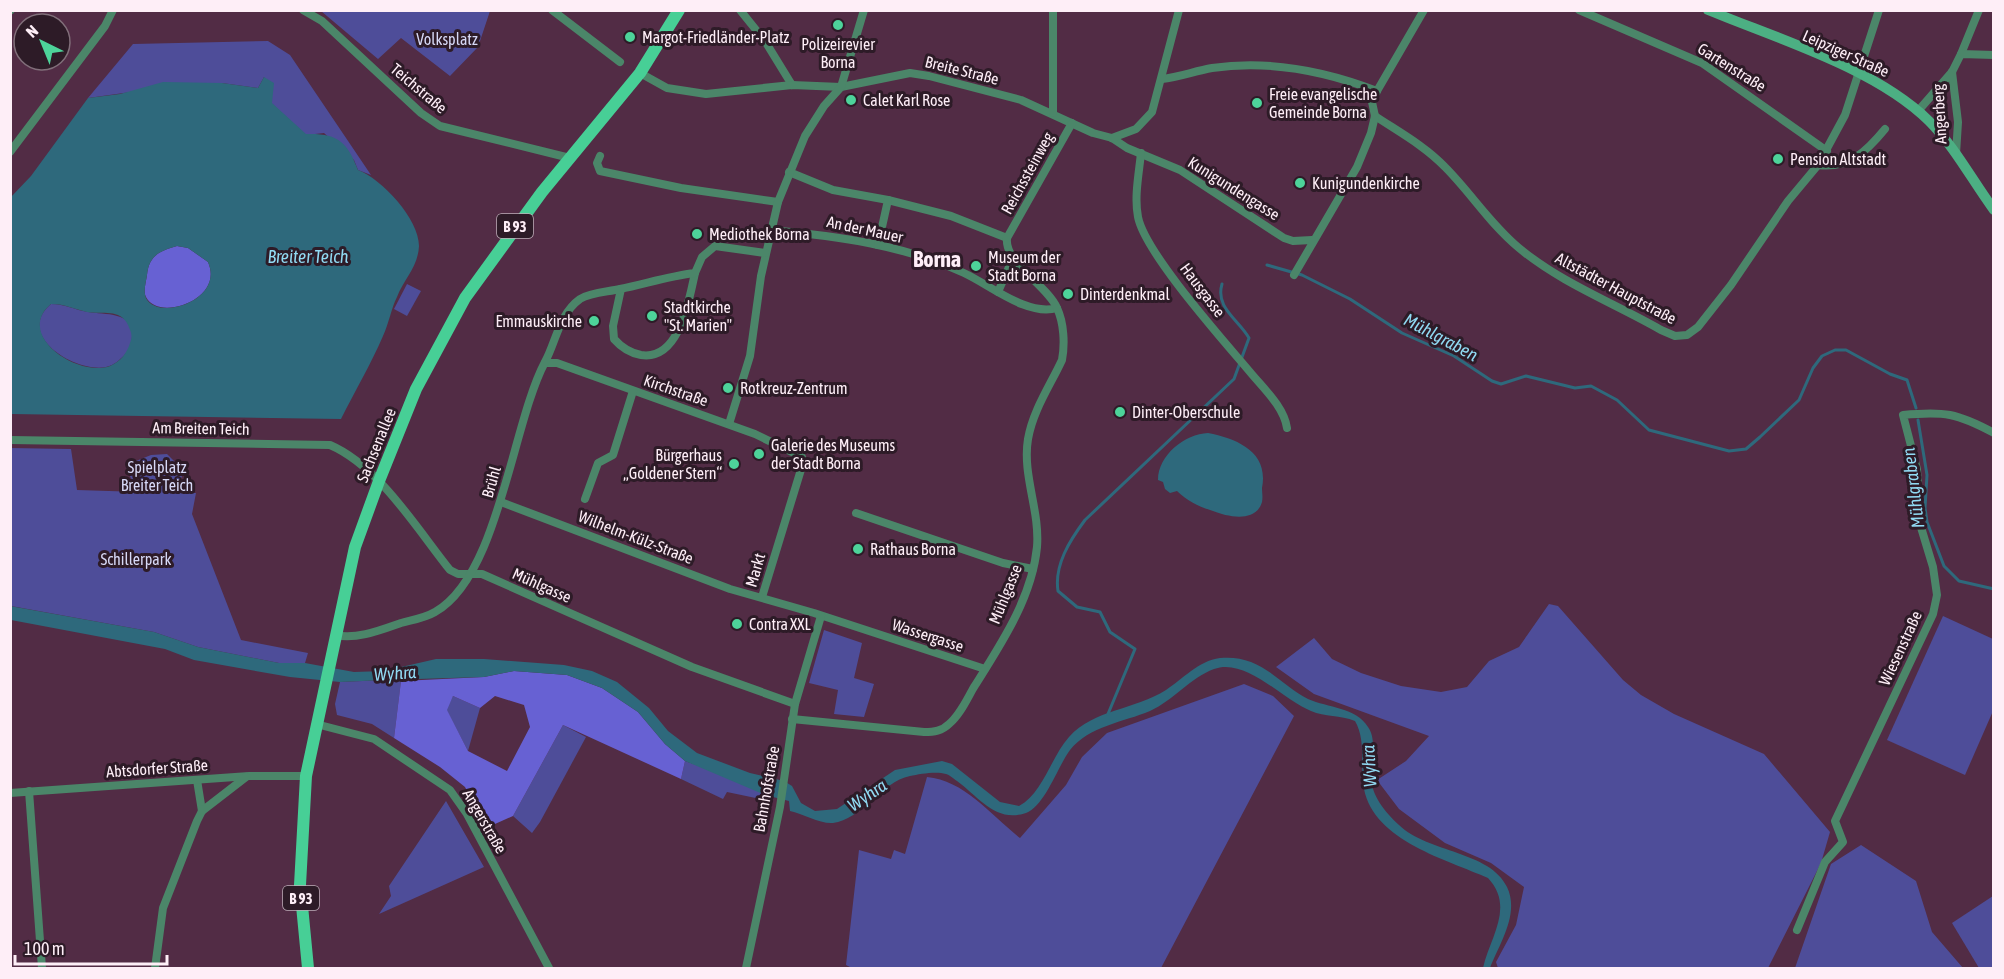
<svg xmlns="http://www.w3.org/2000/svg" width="2004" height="979" viewBox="0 0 2004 979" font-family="'Asap Condensed',sans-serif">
<rect width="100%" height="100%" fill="#522c45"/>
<g fill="#4e4d99">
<path d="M321,11v-1l169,1 -12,36 -28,29 -49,-38 -23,21z"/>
<path d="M268,41l22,14 81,120 -13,-5 -4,-10 -30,-27 -18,2 -35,-32v-11l-7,-15 -6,11 -36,-5h-27l-107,15 45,-54z"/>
<path d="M407,284l14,7 -14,25 -13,-7z"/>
<path d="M51,304c14,0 24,6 37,8 16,3 47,-1 44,25 0,5 -3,10 -4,14 -6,7 -13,14 -22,16 -31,6 -92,-32 -55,-63z"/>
<path d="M10,448l61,1 6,41 63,2 -11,-17 2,-12 20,-8 16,-1 17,17 -6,15 -7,6 25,1 -4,21 49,126 67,13 -3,10h-26l-81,-16 -44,-15 -143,-26z"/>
<path d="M1549,604l9,2 65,74 18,15 33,19 90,40 66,78 -9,31 -53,105h-270l-2,-6 20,-37 8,-38 -33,-24 -46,-20 -46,-34 -22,-29 29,-19 23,-25 -115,-42 -38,-27 38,-29 18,21 29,14 40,13 40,6 26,-5 22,-26 30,-14z"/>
<path d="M1943,616l50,23v72l-28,64 -78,-35z"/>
<path d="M824,630l38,13 -8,35 20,6 -10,33 -30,-3 4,-24 -29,-7z"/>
<path d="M384,680l17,1 -7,57 -22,-14 -35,-9 -2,-11 5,-22z"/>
<path d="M1244,684l29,12 21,20 -133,252h-309l-6,-3 13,-115 32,9 3,-9 11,4 22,-77c37,3 65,39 93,61l46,-53 16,-28 25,-24z"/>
<path d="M453,696l27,12 -12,43 -22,-42z"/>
<path d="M563,725l23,12 -46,85 -8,11 -19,-17z"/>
<path d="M685,761c24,9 70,22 85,40l-43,-9 -4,7 -42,-20z"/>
<path d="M446,801l38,66 -105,47 12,-18 -2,-10z"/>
<path d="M1861,845l55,36 16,51 31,36h-168l36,-104z"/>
<path d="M1993,896v72h-14l-27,-45z"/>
</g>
<g fill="#6761d3" fill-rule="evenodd">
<path d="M177,246l11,2 20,14c17,38 -50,60 -62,35 -3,-6 0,-15 1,-22 2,-20 13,-24 30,-29z"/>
<path d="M514,671l53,4 35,13 36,24 27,32 20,17 -4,18 -118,-54 -50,91 -27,12 -21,-41 -25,-20 -46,-29 7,-57 83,-4zM453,696l27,12 15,-12 29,9 6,22 -23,44 -39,-20 -21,-41z"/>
</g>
<g fill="#2e697c" fill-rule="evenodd">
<path d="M264,77l10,6 -2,20 34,31c31,-1 41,7 52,36 24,9 61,49 61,76 -1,21 -15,33 -22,51 -6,12 -8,26 -14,39 -12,28 -28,55 -42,83l-330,-5v-217l20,-21 57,-78 32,-4 43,-12 59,1 36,5zM177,246l11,2 20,14c17,38 -50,60 -62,36 -3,-7 0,-16 1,-23 2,-20 13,-24 30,-29zM51,304c14,0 23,5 36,8 15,3 33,-4 41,13 3,7 5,10 2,18 -3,10 -9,18 -20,23 -32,12 -96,-31 -59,-62z"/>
<path d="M1208,433c30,6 61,19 54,55 0,4 1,9 0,14 -6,21 -34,15 -49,9 -13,-4 -26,-10 -36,-20l-7,2 -5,-4 -2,-7 -5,-2c0,-25 27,-46 50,-47z"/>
<path d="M10,606l144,26 44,15 81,16h26l49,9 30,-1 52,-12h48l80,6 28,6 25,11 32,26 19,23 29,22 53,20 34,8 8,5 9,17 14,8 22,-2 58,-39 47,-9 10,3 48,38 19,4c24,-13 32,-49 50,-69 25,-28 66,-27 97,-47 17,-11 32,-29 54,-32 11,-1 21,0 31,4 21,8 37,27 57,37 20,9 48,8 60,28 9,13 3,30 3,44 -2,22 13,40 28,54 29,28 91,26 108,62 13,27 -8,57 -17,81h-7c7,-31 32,-61 5,-90 -40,-18 -114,-37 -124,-89 -5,-23 3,-47 -9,-68 -15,-6 -30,-4 -44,-10 -28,-11 -65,-54 -97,-42 -24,9 -40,31 -64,42 -26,11 -61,15 -80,39 -12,16 -25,56 -44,63 -30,10 -46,-15 -69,-32 -3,-2 -7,-6 -11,-7 -10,-3 -26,0 -36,2 -29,6 -49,44 -77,47 -13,1 -30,-9 -43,-12l-1,-10 -24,-6 -80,-34 -20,-17 -27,-32 -36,-24 -35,-13 -53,-4 -30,6 -100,3 -44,2 -50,-5 -96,-17 -29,-11 -154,-29z"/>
</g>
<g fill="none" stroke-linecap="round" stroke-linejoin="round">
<g stroke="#2e697c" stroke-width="3">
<path d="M1267,265l35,10 48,24 52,34 52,23 38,25 9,3 25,-8 49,12 16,-2 26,14 32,30 80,21 17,-2 14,-12 39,-37 14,-32 9,-12 13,-6h11l44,24 17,6 9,28"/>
<path d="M1918,420l9,55 -2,33 2,14 17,44 15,15 35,8"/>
<path d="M1108,714l27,-65 -25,-17 -10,-20 -23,-5 -19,-16c-4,-26 12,-51 27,-71l149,-141 15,-41c-11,-19 -34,-30 -27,-54"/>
</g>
<g stroke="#4b8669" stroke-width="8">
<path d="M303,10l19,11 99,92 19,13 130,32"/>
<path d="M552,10l68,52"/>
<path d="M740,10l25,31 27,44"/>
<path d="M1579,10l123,53 125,88"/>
<path d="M10,11l1,-1"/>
<path d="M1961,54l18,-44"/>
<path d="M1952,72l6,50 -2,32"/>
<path d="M640,73l27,15 39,6 86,-9 49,2 69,-14 19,3 92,24 72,33 19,5 15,10 53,22 104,68 9,3 19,-1"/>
<path d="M1162,79c17,-2 33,-8 50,-11 55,-8 113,3 165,23"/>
<path d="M1918,111l34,-39 9,-18 33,1"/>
<path d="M1053,113v-103"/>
<path d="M1375,116c24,16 50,30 70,51 26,26 45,57 74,81 42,35 95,55 142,82l14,6 12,-1 11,-8 33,-42 57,-84 30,-36 27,-50 34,-105"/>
<path d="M1112,138l24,-9 16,-17 27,-102"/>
<path d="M10,152l95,-126 8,-16"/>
<path d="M1141,153c-2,20 -7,44 -3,64 7,36 86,124 112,155 14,17 34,35 37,56"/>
<path d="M600,156l-3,7 3,8 81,17 97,14"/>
<path d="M1818,165c31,4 49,-14 67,-36"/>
<path d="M789,172l44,18 55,10 63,16 56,22"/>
<path d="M771,230c66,6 133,15 193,43 26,12 64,44 93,35"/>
<path d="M878,245l10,-45"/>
<path d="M1294,275l63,-108 14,-34 4,-17 -3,-14 5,-11 47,-81"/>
<path d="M621,289l-8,37 1,13c7,8 16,14 27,16 39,6 48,-56 54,-82"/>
<path d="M998,292l15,-34"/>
<path d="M545,363h12l198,71 47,23 1,6 -41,134"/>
<path d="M729,424l21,-68 11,-80 17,-74 27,-66 19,-30 17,-19 23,-77"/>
<path d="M10,440l320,5c49,21 87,84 120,125l8,4h24l210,93 103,37"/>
<path d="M585,499l13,-36 15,-8 20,-64"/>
<path d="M501,502l229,87 84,24 171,56"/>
<path d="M856,513l147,50 30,6"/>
<path d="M335,635c21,5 46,-5 66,-12 11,-3 24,-5 34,-11 64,-36 77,-188 110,-250 11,-20 14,-48 35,-63 11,-7 27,-7 40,-10 25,-5 49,-13 75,-16l7,-16 13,-11 50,7"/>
<path d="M792,719l132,13c10,0 18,-1 25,-8 11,-9 18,-25 25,-37 27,-43 58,-89 63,-140 3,-37 -15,-72 -9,-108 5,-29 22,-53 34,-79 3,-16 2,-37 -5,-52 -10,-23 -53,-45 -50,-70l65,-115"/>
<path d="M316,724l58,15 76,51 17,24 82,154"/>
<path d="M197,780l5,31"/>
<path d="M29,791l13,177"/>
<path d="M10,793l239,-17h57"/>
<path d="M1797,930l28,-68 18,-20 -8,-21 98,-207 4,-19 -4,-28 -13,-43 -3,-55 -14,-54c41,-4 54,-2 91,18"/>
<path d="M155,968l8,-60 34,-87 5,-10 44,-34"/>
<path d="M746,968l34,-161 15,-103 26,-88"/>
</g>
<path stroke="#4caf83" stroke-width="10" d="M1708,10c70,29 167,58 221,111 26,26 43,59 65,89"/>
<path stroke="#47cf96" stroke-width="12" d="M308,968l-8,-83 6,-109 49,-229 24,-66 37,-92 49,-91 77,-106 98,-119 39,-63"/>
</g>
<g fill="#4dd39a" stroke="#2d1b27" stroke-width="2">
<circle cx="838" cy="25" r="6"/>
<circle cx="630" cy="37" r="6"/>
<circle cx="851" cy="100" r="6"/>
<circle cx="1257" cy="103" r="6"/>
<circle cx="1778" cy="159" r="6"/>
<circle cx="1300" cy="183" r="6"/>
<circle cx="697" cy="234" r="6"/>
<circle cx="976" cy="266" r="6"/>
<circle cx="1068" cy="294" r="6"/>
<circle cx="652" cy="316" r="6"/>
<circle cx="594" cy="321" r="6"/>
<circle cx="728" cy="388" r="6"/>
<circle cx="1120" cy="412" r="6"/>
<circle cx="759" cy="454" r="6"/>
<circle cx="734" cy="464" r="6"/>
<circle cx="858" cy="549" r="6"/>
<circle cx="737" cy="624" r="6"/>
</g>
<g text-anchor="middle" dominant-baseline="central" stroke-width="6" stroke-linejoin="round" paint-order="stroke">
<g fill="#2d1b27" stroke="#bfafb9" stroke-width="1.5">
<rect x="497" y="214" width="36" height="24" rx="4.5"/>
<rect x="283" y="886" width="36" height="24" rx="4.5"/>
</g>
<g font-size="15" font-weight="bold" fill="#feeef7">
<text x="515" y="226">B 93</text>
<text x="301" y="898">B 93</text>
</g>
<g font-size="16" fill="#feeef7" stroke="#2d1b27" text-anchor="start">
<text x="642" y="37">Margot-Friedländer-Platz</text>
<text x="838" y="44" text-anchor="middle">Polizeirevier<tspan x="838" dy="18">Borna</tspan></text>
<text x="1269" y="94">Freie evangelische<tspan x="1269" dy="18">Gemeinde Borna</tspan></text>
<text x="863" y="100">Calet Karl Rose</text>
<text x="1790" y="159">Pension Altstadt</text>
<text x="1312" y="183">Kunigundenkirche</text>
<text x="709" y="234">Mediothek Borna</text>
<text x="988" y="257">Museum der<tspan x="988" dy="18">Stadt Borna</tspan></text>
<text x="1080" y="294">Dinterdenkmal</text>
<text x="664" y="307">Stadtkirche<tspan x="664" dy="18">"St. Marien"</tspan></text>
<text x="582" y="321" text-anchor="end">Emmauskirche</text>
<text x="740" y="388">Rotkreuz-Zentrum</text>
<text x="1132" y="412">Dinter-Oberschule</text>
<text x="771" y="445">Galerie des Museums<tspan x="771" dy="18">der Stadt Borna</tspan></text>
<text x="722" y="455" text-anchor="end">Bürgerhaus<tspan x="722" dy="18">„Goldener Stern“</tspan></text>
<text x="870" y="549">Rathaus Borna</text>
<text x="749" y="624">Contra XXL</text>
</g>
<g font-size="16" fill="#d7d9f7" stroke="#2d1b27">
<text x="447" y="39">Volksplatz</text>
<text x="157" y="467">Spielplatz<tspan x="157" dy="18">Breiter Teich</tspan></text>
<text x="136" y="559">Schillerpark</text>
</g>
<g font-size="16" fill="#feeef7" stroke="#2d1b27">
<text transform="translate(1846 53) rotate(24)">Leipziger Straße</text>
<text transform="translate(1732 67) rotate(32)">Gartenstraße</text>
<text transform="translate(962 70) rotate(14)">Breite Straße</text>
<text transform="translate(419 88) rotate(40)">Teichstraße</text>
<text transform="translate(1939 114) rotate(-93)">Angerberg</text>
<text transform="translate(1027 173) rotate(-61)">Reichssteinweg</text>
<text transform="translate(1234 188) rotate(32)">Kunigundengasse</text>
<text transform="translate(865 229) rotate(12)">An der Mauer</text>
<text transform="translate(1616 288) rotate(28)">Altstädter Hauptstraße</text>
<text transform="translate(1203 290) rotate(53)">Hausgasse</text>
<text transform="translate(676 390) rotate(19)">Kirchstraße</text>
<text transform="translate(201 428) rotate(1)">Am Breiten Teich</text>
<text transform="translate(376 445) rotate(-68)">Sachsenallee</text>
<text transform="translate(491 482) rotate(-74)">Brühl</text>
<text transform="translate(636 537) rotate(21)">Wilhelm-Külz-Straße</text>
<text transform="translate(755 570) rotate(-74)">Markt</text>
<text transform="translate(542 585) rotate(24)">Mühlgasse</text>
<text transform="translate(1005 594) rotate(-68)">Mühlgasse</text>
<text transform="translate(928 635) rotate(18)">Wassergasse</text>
<text transform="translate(1900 648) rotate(-65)">Wiesenstraße</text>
<text transform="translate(157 768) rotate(-4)">Abtsdorfer Straße</text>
<text transform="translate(766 789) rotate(-80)">Bahnhofstraße</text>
<text transform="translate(485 821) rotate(60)">Angerstraße</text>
</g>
<g font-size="18" font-style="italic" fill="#91daf3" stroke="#2d1b27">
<text x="308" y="256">Breiter Teich</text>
<text transform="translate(1441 337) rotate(28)">Mühlgraben</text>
<text transform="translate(1913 488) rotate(-97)">Mühlgraben</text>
<text transform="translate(395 673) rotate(-4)">Wyhra</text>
<text transform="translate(1369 766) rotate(-93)">Wyhra</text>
<text transform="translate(867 795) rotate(-34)">Wyhra</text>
</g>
<g font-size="22" font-weight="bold" fill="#feeef7" stroke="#2d1b27">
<text x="937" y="259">Borna</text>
</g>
</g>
<rect width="2004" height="979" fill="none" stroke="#feeef7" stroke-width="24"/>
<g transform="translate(42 42) rotate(317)"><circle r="28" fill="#2d1b27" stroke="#816f7a" stroke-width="1.5"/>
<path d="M0-4.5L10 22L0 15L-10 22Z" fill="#4dd39a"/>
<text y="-9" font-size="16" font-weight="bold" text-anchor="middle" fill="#feeef7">N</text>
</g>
<path d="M15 955v9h152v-9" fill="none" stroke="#feeef7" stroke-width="3"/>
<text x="24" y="955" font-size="18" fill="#feeef7" stroke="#2d1b27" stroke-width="4.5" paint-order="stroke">100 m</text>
</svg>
